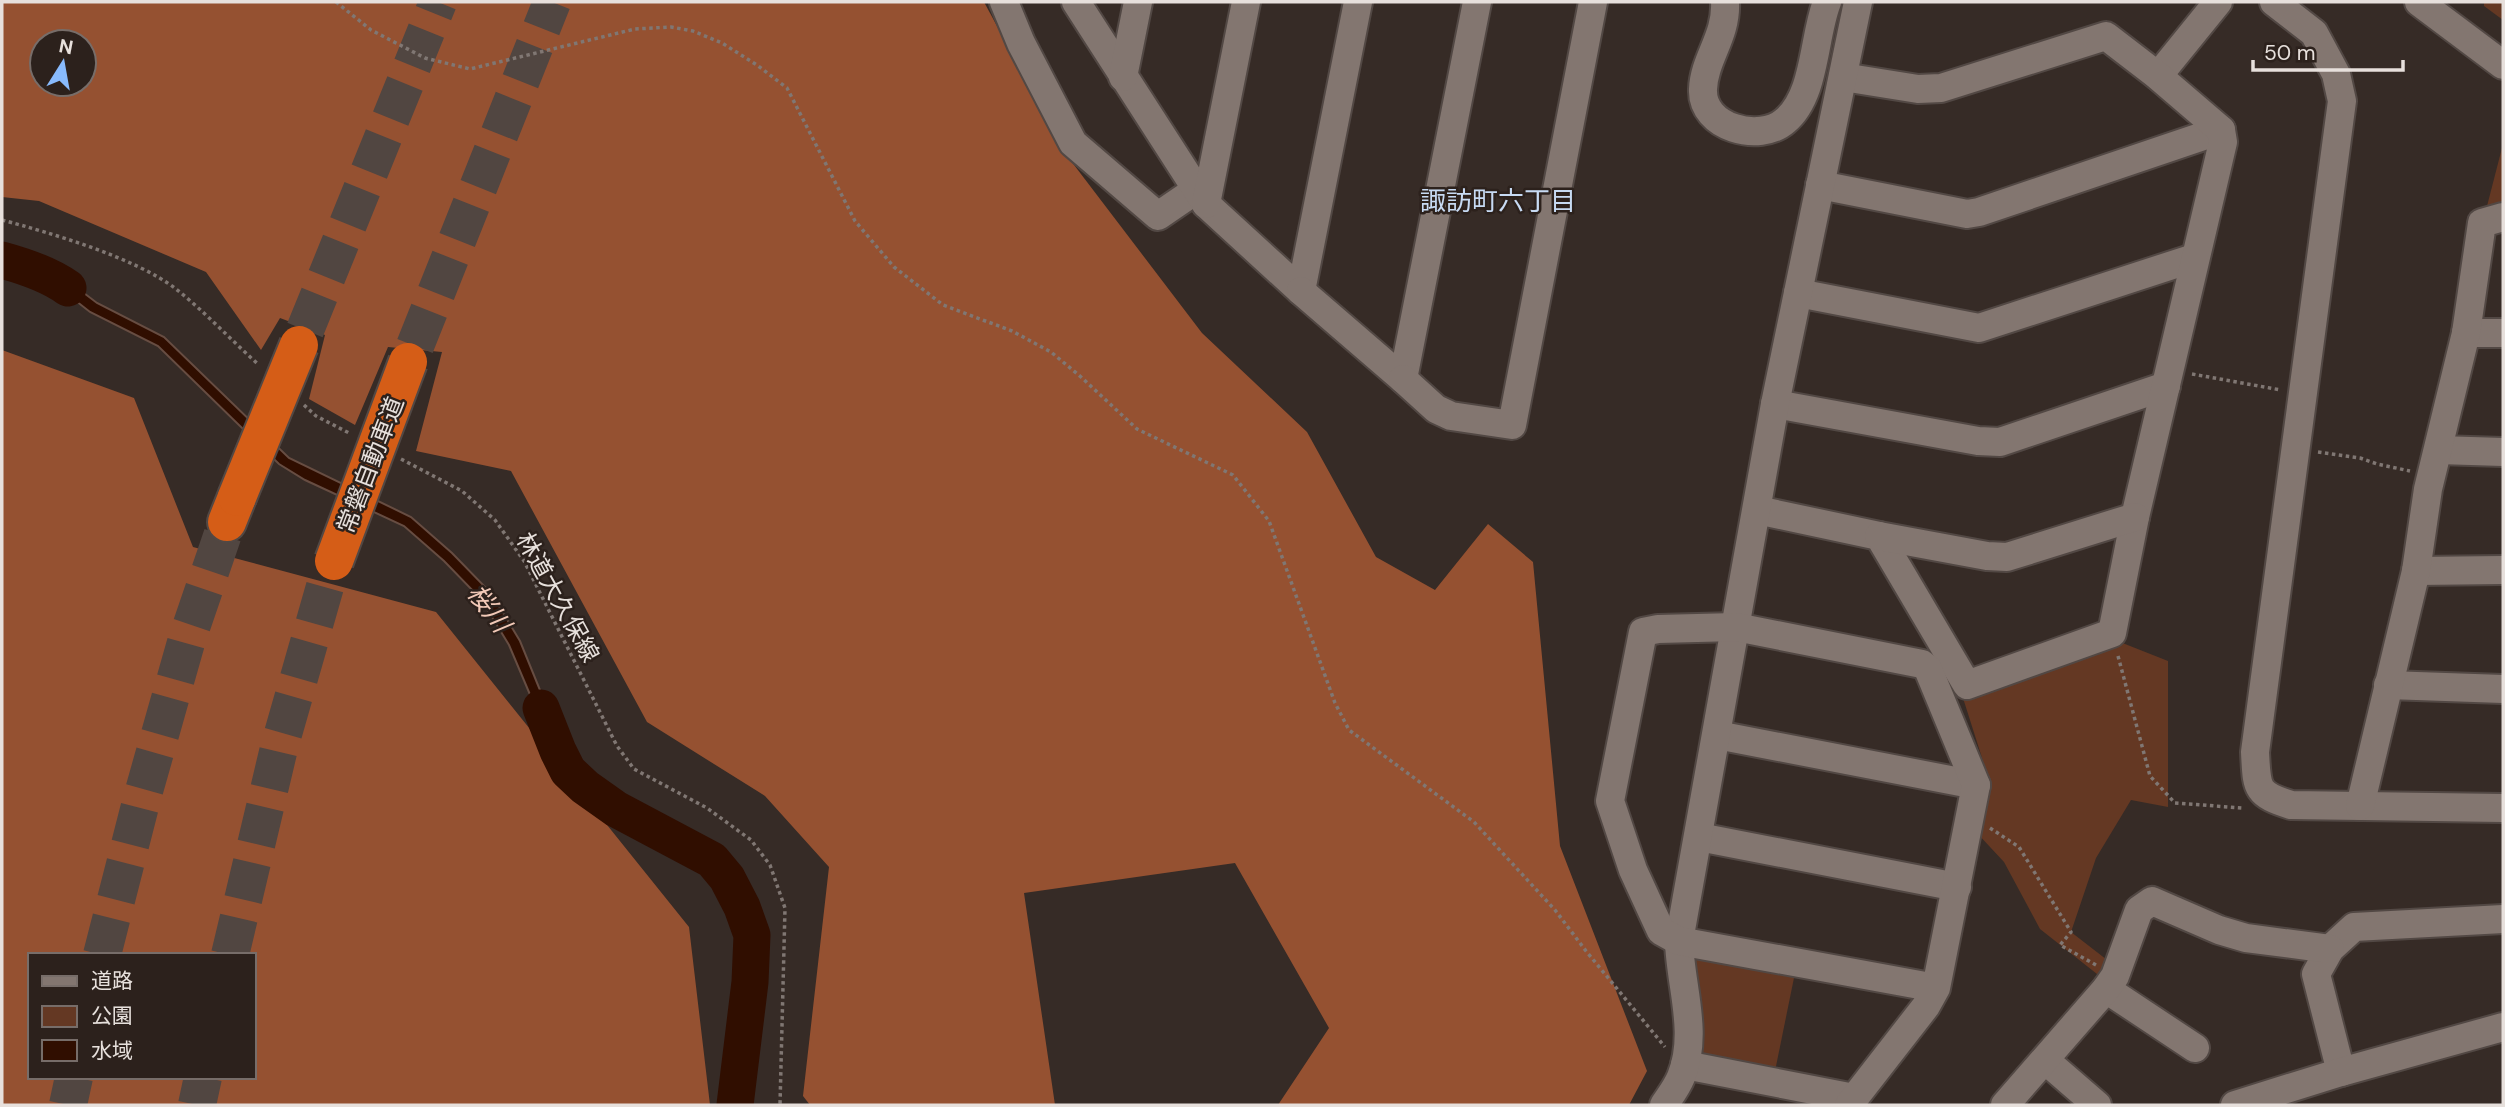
<svg xmlns="http://www.w3.org/2000/svg" width="2505" height="1107" viewBox="0 0 2505 1107" font-family="'DM Sans','Noto Sans JP',sans-serif">
<rect width="100%" height="100%" fill="#362b26"/>
<g fill="#643823">
<path d="M2484,2h19v18l-19,-14z"/>
<path d="M2503,144v63l-17,3z"/>
<path d="M2120,642l48,19v146l-37,-7 -35,58 -25,74 40,31 -5,8 -9,3 -57,-45 -36,-67 -27,-29 13,-50 -27,-85z"/>
<path d="M1692,958l103,15 -21,103 -73,-14z"/>
</g>
<g fill="#955131" fill-rule="evenodd">
<path d="M2,2h982l84,155 134,176 105,99 69,125 59,33 53,-66 45,38 27,284 87,225 -18,34h-351l51,-77 -94,-165 -211,30 31,212h-245l-7,-9 26,-229 -64,-71 -118,-74 -136,-251 -95,-20 26,-99 -54,-5 -33,78 -46,-26 16,-64 -45,-17 -19,32 -55,-78 -167,-71 -37,-4zM42,42h42v42h-42z"/>
<path d="M2,350l132,48 59,149 243,65 253,315 21,178h-708zM30,955h224v122h-224z"/>
</g>
<path fill="#300e00" stroke="#674d42" stroke-width="2" d="M24,261l39,16 34,26 67,34 125,121 122,59 41,36 39,40 29,48 44,108 -8,7 -47,-111 -28,-46 -37,-38 -40,-35 -99,-46 -26,-16 -121,-118 -68,-34 -33,-26 -36,-15z"/>
<g fill="none" stroke-linecap="round" stroke-linejoin="round">
<g stroke="#300e00" stroke-width="37">
<path d="M2,260c22,6 47,14 66,28"/>
<path d="M541,708l17,43 10,20 17,16 31,22 96,51 15,18 15,29 10,28 -2,47 -15,123"/>
</g>
<g stroke="#514641" stroke-width="38" stroke-dasharray="38 19" stroke-linecap="butt">
<path d="M305,330l133,-328"/>
<path d="M415,346l137,-344"/>
<path d="M102,955l40,-157 45,-159 40,-117"/>
<path d="M230,955l49,-207 47,-165"/>
<path d="M68,1105l6,-28"/>
<path d="M197,1105l6,-28"/>
</g>
<defs>
<g id="minor">
<path d="M1004,2l17,41 52,100 85,73 38,-26"/>
<path d="M1076,2l130,202 95,87 57,-289"/>
<path d="M1725,2c2,34 -21,57 -22,87 -2,39 57,54 82,32 31,-26 28,-83 42,-119"/>
<path d="M2274,2l40,31 22,41 6,27 -87,651c2,36 0,42 36,53l212,3"/>
<path d="M2419,2l84,63"/>
<path d="M2158,76l60,-74"/>
<path d="M1123,77l15,-75"/>
<path d="M1820,185l147,29 12,-2 242,-82"/>
<path d="M1206,204l40,-202"/>
<path d="M1301,291l102,88 74,-377"/>
<path d="M1798,293l181,35 215,-70"/>
<path d="M2466,333h37"/>
<path d="M1403,379l33,30 15,7 61,9 81,-423"/>
<path d="M1775,404l203,37 22,1 166,-56"/>
<path d="M2439,450l64,2"/>
<path d="M1757,510l122,26 88,149 145,-52 23,-116 88,-375 -2,-12 -63,-54 -52,-40 -165,52 -23,1 -75,-12"/>
<path d="M1879,536l108,20 20,1 128,-40"/>
<path d="M2416,571l87,-1"/>
<path d="M2388,685l115,4"/>
<path d="M1717,735l259,50"/>
<path d="M2360,806l56,-235 12,-82 38,-156 16,-110 21,-6"/>
<path d="M1699,837l258,50"/>
<path d="M2106,989l89,59"/>
<path d="M2045,1060l52,45"/>
<path d="M1685,1065l169,33"/>
<path d="M2341,1072l-25,-98 14,-25 24,-22 149,-8"/>
<path d="M1664,1105c6,-9 13,-18 17,-28 18,-44 -1,-92 -2,-136l96,-537 83,-402"/>
<path d="M1849,1105l77,-99 10,-18 40,-203 -48,-116 -6,-5 -186,-37 -78,2 -15,3 -33,169 23,69 28,61 18,10 257,47"/>
<path d="M2005,1105l101,-116 9,-13 24,-66 13,-9 67,29 27,8 84,11"/>
<path d="M2235,1105l106,-33 162,-45"/>
</g>
<path id="highway" d="M227,522l10,-25"/>
</defs>
<use href="#minor" stroke="#524844" stroke-width="32"/>
<use href="#highway" stroke="#524844" stroke-width="42"/>
<g stroke="#807773" stroke-width="3.5" stroke-dasharray="3.5 3.5" stroke-linecap="butt">
<path d="M336,2l35,28 54,28 45,11 165,-40 36,-2 22,4 29,12 35,22 30,23 68,133 39,46 49,38 69,26 39,21 30,25 56,52 96,46 36,46 66,182 14,27 125,92 81,88 31,41 79,96"/>
<path d="M2,220c49,13 134,38 174,69 29,23 55,51 83,76"/>
<path d="M2192,374l89,16"/>
<path d="M304,405l12,11 35,18"/>
<path d="M2318,452l42,6 17,6 33,7"/>
<path d="M401,459l61,32 33,29 29,41 93,185 17,23 73,39 44,32 19,25 15,43 -5,197"/>
<path d="M2118,656l32,120 25,27 67,5"/>
<path d="M1990,828l29,19 52,85 -11,13 36,20"/>
</g>
<use href="#minor" stroke="#837670" stroke-width="28"/>
<use href="#highway" stroke="#d55d17" stroke-width="38"/>
<defs>
<g id="highway-bridge">
<path d="M237,497l62,-152"/>
<path d="M334,561l74,-199"/>
</g>
</defs>
<use href="#highway-bridge" stroke="#524844" stroke-width="42" stroke-linecap="butt"/>
<use href="#highway-bridge" stroke="#d55d17" stroke-width="38"/>
</g>
<g text-anchor="middle" dominant-baseline="central" stroke-width="5" stroke-linejoin="round" paint-order="stroke">
<g font-size="24" fill="#e7e0dc" stroke="#2c211c">
<text transform="translate(370 465) rotate(-69)">常磐自動車道</text>
<text transform="translate(558 597) rotate(61)">林道大久保線</text>
</g>
<g font-size="26" fill="#c7daf3" stroke="#2c211c">
<text x="1498" y="201">諏訪町六丁目</text>
</g>
<g font-size="26" font-style="italic" fill="#f2c9b7" stroke="#2c211c">
<text transform="translate(489 608) rotate(53)">桜川</text>
</g>
</g>
<rect width="2505" height="1107" fill="none" stroke="#e7e0dc" stroke-width="7"/>
<rect x="28" y="953" width="228" height="126" fill="#2c211c" stroke="#776d69" stroke-width="2"/>
<rect x="42" y="976" width="35" height="10" fill="#837670" stroke="#776d69" stroke-width="2"/>
<text x="91" y="988" font-size="21" fill="#e7e0dc">道路</text>
<rect x="42" y="1006" width="35" height="21" fill="#643823" stroke="#776d69" stroke-width="2"/>
<text x="91" y="1023" font-size="21" fill="#e7e0dc">公園</text>
<rect x="42" y="1040" width="35" height="21" fill="#300e00" stroke="#776d69" stroke-width="2"/>
<text x="91" y="1058" font-size="21" fill="#e7e0dc">水域</text>
<g transform="translate(63 63) rotate(11)"><circle r="33" fill="#2c211c" stroke="#776d69" stroke-width="2"/>
<path d="M0-5L12 26L0 18L-12 26Z" fill="#88bafc"/>
<text y="-10" font-size="19" font-weight="bold" text-anchor="middle" fill="#e7e0dc">N</text>
</g>
<path d="M2253 60v10h150v-10" fill="none" stroke="#e7e0dc" stroke-width="3.5"/>
<text x="2264" y="60" font-size="21" fill="#e7e0dc" stroke="#2c211c" stroke-width="5" paint-order="stroke">50 m</text>
</svg>
